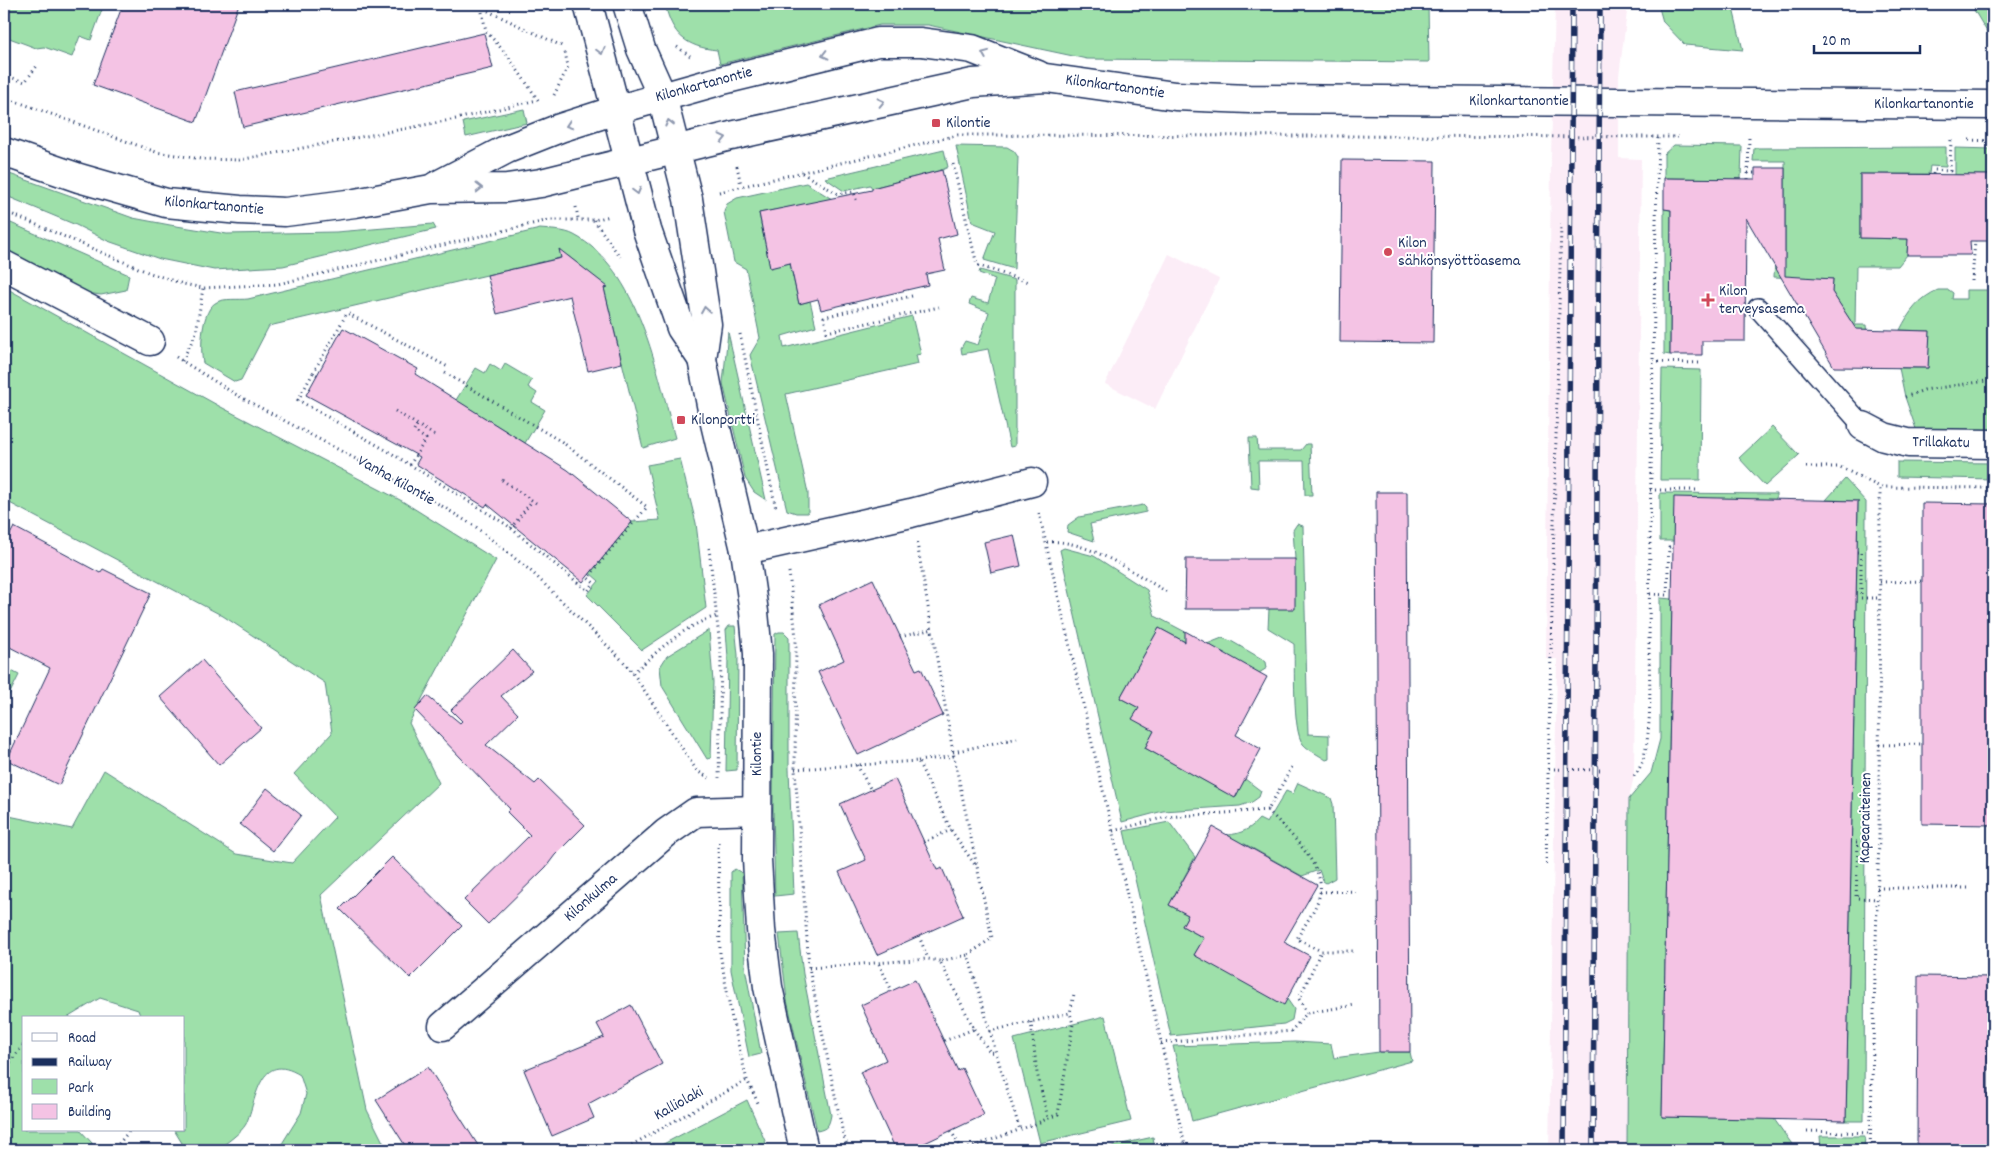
<svg xmlns="http://www.w3.org/2000/svg" width="1997" height="1154" viewBox="0 0 1997 1154" font-family="Dekko,sans-serif">
<rect width="100%" height="100%" fill="#fff"/>
<filter id="ink" filterUnits="userSpaceOnUse"><feTurbulence type="fractalNoise" baseFrequency=".02" numOctaves="2"/><feDisplacementMap in="SourceGraphic" scale="10" xChannelSelector="R" yChannelSelector="G"/><feConvolveMatrix kernelMatrix="1 2 1 2 8 2 1 2 1" color-interpolation-filters="sRGB"/></filter>
<g filter="url(#ink)">
<g fill="#fcedf7">
<path d="M1555,4h73l-9,72v82l22,1 -7,617 -5,23 -2,351h-78l8,-491h-11l5,-502z"/>
<path d="M1169,254l50,25 -64,130 -50,-25z"/>
</g>
<g fill="#9ee0aa" stroke="#5c8884">
<path d="M5,4h99l-13,36 -11,-4 -8,21 -28,-10 -8,1 -32,-12v-28z"/>
<path d="M665,4h763l1,58 -342,-3 -159,-34h-48l-160,39 -3,-14c-31,-3 -45,-15 -52,-46z"/>
<path d="M1658,4h74l11,46 -58,-5 -22,-23z"/>
<path d="M1906,4l87,1v37l-22,-37z"/>
<path d="M524,109l3,14 -61,14 -3,-15z"/>
<path d="M1674,145l68,1 -1,33 -77,-1v-24z"/>
<path d="M956,146l51,1 7,4 4,6 -4,112 -30,-9 11,-29 -23,-9z"/>
<path d="M1946,147v20l-16,-1 -1,8h-69v64l48,1 -1,16 -9,11h-42l-1,59h11l1,9h-8l-27,-42 1,-13 -59,-2 1,-17h10v-99h-32l1,-13z"/>
<path d="M1955,148l38,1v26h-38z"/>
<path d="M944,150l4,17 -6,3 -70,18 -2,-3 -26,6 -19,-13z"/>
<path d="M4,172l129,46 37,7 57,9 109,-2 97,-8 3,5 -153,37 -69,4 -54,-11 -52,-18 -32,-16 -72,-30z"/>
<path d="M806,183l26,16 -73,14 11,54 20,-4 9,41 11,-3 6,25 -34,10 2,12 128,-32 9,38 -5,1 2,9 -132,30 22,99v20h-12l-9,-3 -37,-155 10,-17 -14,-69 -12,-7 -10,-50 3,-8 10,-6z"/>
<path d="M1664,209l7,1 -1,145 -6,-1z"/>
<path d="M4,220l125,55 -3,15 -25,5 -27,-4 -70,-40z"/>
<path d="M540,229c10,1 25,1 34,6 65,34 83,137 101,203l-32,10 -40,-164 -35,-28 -299,70 -28,54 -6,2 -32,-19c-3,-14 -2,-54 14,-61 7,-4 22,-2 31,-3z"/>
<path d="M980,270l35,10v166l-5,1 -22,-98 -26,5 -1,-6 4,-7 13,4 11,-33 -20,-8 2,-6 17,5 7,-24 -16,-6z"/>
<path d="M4,287l215,119 183,95 94,59 -87,163 30,60 -118,112 46,215 20,40h-109l23,-37 5,-19 -6,-19c-41,-25 -43,24 -54,49 -5,9 -20,19 -29,26h-27l-5,-2 -11,-18h10v-112h-43l-3,-8 -38,-12 -33,20h-43v112h56l12,13 1,7h-89v-335l68,14 32,-59 132,84 56,9 43,-46 -41,-43 38,-41 -7,-50 -102,-67 -219,-116z"/>
<path d="M1938,290h11l4,3 -1,6h14v-9h27v140l-77,-1 -11,-32 -6,-29h29l1,-37 -29,-1c9,-18 19,-32 38,-40z"/>
<path d="M728,332l38,168 -12,-8 -9,-14 -22,-95z"/>
<path d="M490,364l11,7 4,-7 27,16 -4,7 9,6 -5,9 13,8 -20,33 -69,-43 20,-32 9,5z"/>
<path d="M1662,369l39,1 -1,110h-40z"/>
<path d="M1772,427l27,28 -34,31 -26,-28z"/>
<path d="M1249,438h8l1,12h43l5,-6h4l2,51h-7l-1,-34h-46l1,27 -8,-1z"/>
<path d="M680,459l16,64 10,85 -64,42 -55,-55 12,-14 -9,-8 42,-51 28,-2 -13,-55z"/>
<path d="M1897,462l96,1v16l-96,-2z"/>
<path d="M1845,479l21,23 -2,619h-18l12,-620 -32,-1z"/>
<path d="M1660,493l116,1v5l-103,42h-13z"/>
<path d="M1143,505l3,3v4l-56,12 4,17 -27,-9 1,-7 11,-8z"/>
<path d="M1297,524l6,2 5,208 21,1v24l-3,1c-7,-5 -18,-10 -23,-16 -11,-13 -8,-80 -9,-100l-26,-16 1,-19 26,-50 -2,-29z"/>
<path d="M1064,548l30,8 53,34 8,26 38,20 -4,8 -30,-16 -39,70 19,10 -6,10 21,13 -9,17 89,49 11,-18 16,12 -2,6 -7,5 -12,4 -77,5 -41,11 -62,-272z"/>
<path d="M1660,598l12,1 -10,518 112,2 20,28v3h-167l2,-351 22,-26 9,-34z"/>
<path d="M729,626h6l3,29 -1,115 -11,1 2,-113 -2,-28z"/>
<path d="M709,630l4,52 -2,76 -4,1 -45,-73 -2,-19 7,-11z"/>
<path d="M779,632h5l5,5v132l5,125 -19,2 -2,-87 2,-175z"/>
<path d="M1222,638l9,3 31,18 4,3 1,6 -8,5 -52,-29z"/>
<path d="M4,667l15,8 -15,30z"/>
<path d="M1298,783l33,15 2,6 2,74 -9,5 -3,-2 -4,-11 -17,6 -59,-33 -5,8 -30,-16c20,1 37,1 51,-16l8,4 19,-32 7,3z"/>
<path d="M1169,822l26,35 -26,48 19,10 -6,11 22,12 -10,17 93,44 7,10 -2,11 -8,4 -113,12 -47,-205z"/>
<path d="M735,869l7,4 3,94 16,87 -12,3 -18,-87v-98z"/>
<path d="M798,933l5,41 28,141c-2,11 -4,14 -14,16l-30,-131 -8,-66z"/>
<path d="M1105,1016l26,105 -91,22 -26,-104z"/>
<path d="M1295,1042l36,2 3,14 45,-6h31l2,9 -220,60 -19,-75z"/>
<path d="M747,1100l22,50h-117z"/>
<path d="M1820,1136h45l-1,14h-43z"/>
<path d="M1153,1137l2,13h-60z"/>
</g>
<g fill="#f4c3e4" stroke="#1b2f5e">
<path d="M123,4h116l-43,118 -103,-37z"/>
<path d="M484,33l9,35 -250,59 -8,-35z"/>
<path d="M1342,160l93,1 -2,182 -93,-1z"/>
<path d="M1755,168h30v108l48,3 -1,13 24,37 74,2 -2,37 -94,-1 -88,-149 -1,123h-43v14h-32l1,-145 -7,-1v-31l91,1z"/>
<path d="M942,170l15,64 -19,5 7,31 -19,4 2,11 -107,25 -3,-11 -19,5 -9,-41 -20,5 -11,-55 113,-23v-2z"/>
<path d="M1860,174l133,1v66h-23l1,14h-64l1,-16 -48,-1z"/>
<path d="M559,249l49,38 -4,1 18,75 -34,8 -18,-75 -73,18 -10,-39 74,-17z"/>
<path d="M343,328l75,41 -3,5 153,96 64,52 -49,60 -96,-78 -2,3 -69,-43 4,-7 -114,-62z"/>
<path d="M1376,492h31l3,560h-31z"/>
<path d="M1674,497l184,4 -12,620 -184,-4z"/>
<path d="M1922,503l71,1v321l-71,-1z"/>
<path d="M14,527l86,46 3,-4 48,24 -92,192 -52,-25 43,-92 -46,-24v-98z"/>
<path d="M1014,535l7,31 -30,7 -7,-31z"/>
<path d="M1186,559h109v50h-110z"/>
<path d="M873,579l43,91 5,-2 22,47 -85,40 -40,-83 26,-12 -25,-55z"/>
<path d="M1159,628l26,14v-11l82,46 -31,58 25,14 -26,49 -90,-50 9,-17 -22,-12 7,-11 -19,-10z"/>
<path d="M513,650l19,21 -31,25 17,18 -32,31 49,39 4,-4 46,45 -30,30 -9,12 -58,57 -24,-24 66,-65 -23,-23 3,-3 -95,-99 12,-14 33,27 2,-2 -11,-11z"/>
<path d="M202,660l59,68 -42,37 -59,-68z"/>
<path d="M895,779l42,91 5,-2 21,48 -86,39 -38,-83 27,-12 -26,-56z"/>
<path d="M267,788l34,27 -28,36 -33,-27z"/>
<path d="M1213,827l104,58 -33,57 26,14 -26,49 -90,-50 10,-17 -22,-12 6,-11 -19,-10z"/>
<path d="M392,857l70,69 -52,52 -70,-69z"/>
<path d="M1918,976l75,1v68l-5,-1v106h-71z"/>
<path d="M915,980l43,91 4,-3 22,47 -74,35h-14l-36,-78 26,-12 -25,-55z"/>
<path d="M631,1005l31,59 -74,40 6,14 -42,18 -28,-66 80,-33 -7,-13z"/>
<path d="M428,1067l53,83h-73l-32,-50z"/>
</g>
<g fill="none" stroke-linecap="round" stroke-linejoin="round">
<defs>
<path id="lane" d="M1758,308l105,118"/>
<g id="street">
<path d="M588,4l28,106"/>
<path d="M627,4l14,45 21,47"/>
<path d="M4,265l146,76"/>
<path d="M1863,426l21,11 24,6 85,1"/>
<path d="M745,550l166,-37 121,-31"/>
<path d="M443,1026l223,-193 30,-21 61,-2"/>
</g>
<g id="secondary">
<path d="M662,96l26,103 19,125 -5,35 11,56 32,135 9,62 4,42 -1,205 4,71 7,57 36,163"/>
<path d="M616,110l31,120 34,98 21,31"/>
<path d="M4,152l75,26 87,25 74,7 45,2 70,-9 76,-14 76,-1 34,-5 190,-47 242,-53 73,-5 129,18 74,3 744,6"/>
<path d="M436,186l71,-37 53,-21 56,-18 103,-29 159,-39h43l51,7 66,26"/>
</g>
</defs>
<use href="#lane" stroke="#1b2f5e" stroke-width="22"/>
<use href="#street" stroke="#1b2f5e" stroke-width="31"/>
<use href="#secondary" stroke="#1b2f5e" stroke-width="31"/>
<g stroke="#1b2f5e" stroke-width="3" stroke-dasharray="1 4" stroke-linecap="butt">
<path d="M488,11l76,36"/>
<path d="M482,12l4,19 22,25 30,44"/>
<path d="M677,47l13,9"/>
<path d="M4,75l21,7 12,-16"/>
<path d="M554,95l14,-28 -3,-15"/>
<path d="M4,97l152,55 45,7 38,1 217,-41 81,-19"/>
<path d="M1969,140l24,1"/>
<path d="M953,164l24,101 51,17"/>
<path d="M737,166l4,19"/>
<path d="M802,173l36,21 16,-2 3,11"/>
<path d="M1748,173h7"/>
<path d="M1933,174l1,-4 16,1 1,-32"/>
<path d="M1748,179l1,-42"/>
<path d="M719,192l239,-57 720,2"/>
<path d="M576,207l2,11"/>
<path d="M4,211l146,62 33,11 20,4 75,-4 271,-64h45l16,-4"/>
<path d="M594,220l26,37"/>
<path d="M1972,281l3,-40"/>
<path d="M912,296l-88,21 3,15 112,-25"/>
<path d="M740,334l36,175"/>
<path d="M176,357l59,37 197,106 44,27 56,45 91,89 10,12 64,98 12,7"/>
<path d="M182,361l14,-28 7,-45"/>
<path d="M1653,362l48,1"/>
<path d="M313,373l-15,27 93,53 116,72 81,66 6,-8 -6,-5 17,-21"/>
<path d="M445,373l117,69 85,65 -42,49"/>
<path d="M317,375l-4,-2 34,-60 101,54"/>
<path d="M1905,397l19,-7 69,-10"/>
<path d="M395,411l39,24"/>
<path d="M410,465l16,-26 -12,-8 3,-6"/>
<path d="M1806,467h34l40,20 113,1"/>
<path d="M502,480l34,23"/>
<path d="M1650,490h50"/>
<path d="M1039,513l147,637"/>
<path d="M511,528l21,-27"/>
<path d="M1047,542c38,-4 87,31 120,50"/>
<path d="M917,543l36,209 39,186 -24,17 22,76 80,-18 4,-19"/>
<path d="M709,548l12,108 -2,122"/>
<path d="M1857,552h4v46h19"/>
<path d="M789,572l7,66 -1,131 14,199 34,166 6,16"/>
<path d="M1880,582l42,-1"/>
<path d="M1650,594l17,1 2,-48h4"/>
<path d="M900,637l33,-8"/>
<path d="M633,673c25,-22 51,-48 84,-57"/>
<path d="M1879,745l43,-1"/>
<path d="M953,752l64,-14"/>
<path d="M918,761l36,-5"/>
<path d="M857,765l14,25"/>
<path d="M795,769l123,-8 33,69 24,35"/>
<path d="M1549,769l53,1"/>
<path d="M1634,776c21,-21 15,-99 15,-129 1,-170 5,-340 9,-510"/>
<path d="M1268,810c18,20 57,54 52,83 -3,16 -16,32 -23,46l24,12h35"/>
<path d="M1113,831l53,-14 102,-7 25,-45"/>
<path d="M718,842l2,111 12,66 15,61 12,25"/>
<path d="M923,842l28,-12"/>
<path d="M1851,842h7l-2,56 21,1"/>
<path d="M1546,864l15,-640"/>
<path d="M1877,888h91"/>
<path d="M1320,892l36,-1"/>
<path d="M919,936l9,23"/>
<path d="M879,964l13,27"/>
<path d="M809,968l119,-9 12,2"/>
<path d="M1988,1008h5"/>
<path d="M1307,1013l-8,-14 22,-48"/>
<path d="M1031,1022l6,51 11,45"/>
<path d="M974,1029l16,23 6,1"/>
<path d="M990,1031l6,22 24,77"/>
<path d="M944,1041l30,-12 -34,-68 28,-6"/>
<path d="M1161,1043l130,-12 16,-18 48,-8"/>
<path d="M4,1070l20,-26"/>
<path d="M951,1131l11,19"/>
<path d="M1807,1131l63,2"/>
<path d="M111,1150l5,-3 14,-17"/>
<path d="M623,1150l124,-70"/>
<path d="M964,1150l71,-26 23,-10 15,-90 -3,-11"/>
<path d="M1870,1150l9,-312 1,-351"/>
</g>
<use href="#lane" stroke="#fff" stroke-width="19"/>
<use href="#street" stroke="#fff" stroke-width="28"/>
<use href="#secondary" stroke="#fff" stroke-width="28"/>
<defs>
<g id="rail">
<path d="M1564,1150l8,-1146"/>
<path d="M1593,1150l7,-1146"/>
</g>
</defs>
<use href="#rail" stroke="#1b2f5e" stroke-width="5.5"/>
<use href="#rail" stroke="#fff" stroke-width="4" stroke-dasharray="11" stroke-linecap="butt"/>
</g>
<defs><path id="oneway-chevron" d="M-2-3.5L2.5 0L-2 3.5" fill="none" stroke-width="1.6" stroke-linecap="round" stroke-linejoin="round" transform="scale(1.25)"/></defs>
<g stroke="#8d97ae">
<use href="#oneway-chevron" transform="translate(601 51) rotate(75)"/>
<use href="#oneway-chevron" transform="translate(985 54) rotate(-158)"/>
<use href="#oneway-chevron" transform="translate(825 55) rotate(166)"/>
<use href="#oneway-chevron" transform="translate(881 102) rotate(-13)"/>
<use href="#oneway-chevron" transform="translate(669 123) rotate(-104)"/>
<use href="#oneway-chevron" transform="translate(569 125) rotate(162)"/>
<use href="#oneway-chevron" transform="translate(723 138) rotate(-13)"/>
<use href="#oneway-chevron" transform="translate(479 188)"/>
<use href="#oneway-chevron" transform="translate(637 191) rotate(75)"/>
<use href="#oneway-chevron" transform="translate(705 310) rotate(-99)"/>
</g>
</g>
<g fill="#d1495b" stroke="#fff" stroke-width="2">
<rect x="931" y="118" width="10" height="10" rx="2.5"/>
<circle cx="1388" cy="252" r="5"/>
<path d="M1705.5 292.5h5v5h5v5h-5v5h-5v-5h-5v-5h5z"/>
<rect x="676" y="415" width="10" height="10" rx="2.5"/>
</g>
<g text-anchor="middle" dominant-baseline="central" stroke-width="4" stroke-linejoin="round" paint-order="stroke">
<g font-size="16" fill="#1b2f5e" stroke="#fff">
<text transform="translate(704 85) rotate(-15)">Kilonkartanontie</text>
<text transform="translate(1115 87) rotate(8)">Kilonkartanontie</text>
<text x="1519" y="101">Kilonkartanontie</text>
<text x="1924" y="104">Kilonkartanontie</text>
<text transform="translate(214 206) rotate(5)">Kilonkartanontie</text>
<text transform="translate(1941 443) rotate(1)">Trillakatu</text>
<text transform="translate(396 481) rotate(29)">Vanha Kilontie</text>
<text transform="translate(757 754) rotate(-90)">Kilontie</text>
<text transform="translate(1866 818) rotate(-89)">Kapearaiteinen</text>
<text transform="translate(591 898) rotate(-41)">Kilonkulma</text>
<text transform="translate(679 1104) rotate(-29)">Kalliolaki</text>
</g>
<g font-size="16" fill="#1b2f5e" stroke="#fff" text-anchor="start">
<text x="946" y="123">Kilontie</text>
<text x="1398" y="243">Kilon<tspan x="1398" dy="18">sähkönsyöttöasema</tspan></text>
<text x="1719" y="291">Kilon<tspan x="1719" dy="18">terveysasema</tspan></text>
<text x="691" y="420">Kilonportti</text>
</g>
</g>
<rect width="1997" height="1154" fill="none" stroke="#fff" stroke-width="20"/>
<rect x="10" y="10" width="1977" height="1134" fill="none" stroke="#1b2f5e" stroke-width="2" filter="url(#ink)"/>
<rect x="22" y="1016" width="162" height="115" fill="#ffffff" stroke="#a4acbf"/>
<rect x="32" y="1033" width="25" height="8" fill="#ffffff" stroke="#a4acbf"/>
<text x="68" y="1042" font-size="15" fill="#1b2f5e">Road</text>
<rect x="32" y="1058" width="25" height="8" fill="#1b2f5e" stroke="#a4acbf"/>
<text x="68" y="1066" font-size="15" fill="#1b2f5e">Railway</text>
<rect x="32" y="1079" width="25" height="15" fill="#9ee0aa" stroke="#a4acbf"/>
<text x="68" y="1092" font-size="15" fill="#1b2f5e">Park</text>
<rect x="32" y="1104" width="25" height="15" fill="#f4c3e4" stroke="#a4acbf"/>
<text x="68" y="1116" font-size="15" fill="#1b2f5e">Building</text>
<path d="M1814 45v8h106v-8" fill="none" stroke="#1b2f5e" stroke-width="2.5"/>
<text x="1822" y="45" font-size="15" fill="#1b2f5e" stroke="#ffffff" stroke-width="4" paint-order="stroke">20 m</text>
</svg>
